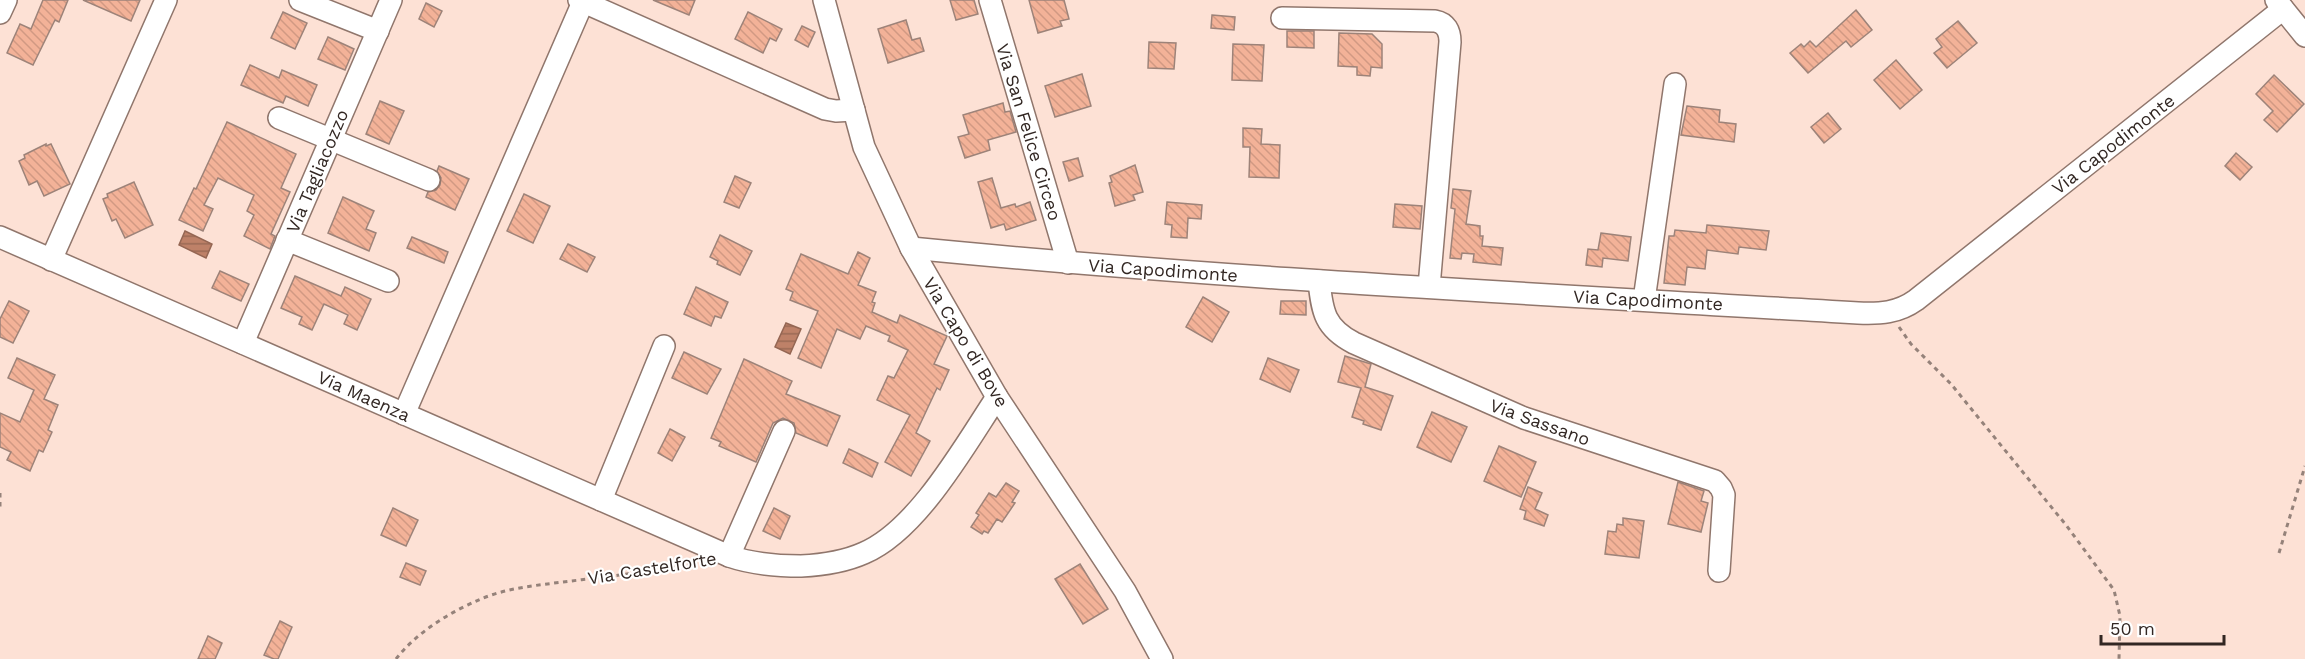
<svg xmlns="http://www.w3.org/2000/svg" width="2305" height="659" viewBox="0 0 2305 659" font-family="'Work Sans',sans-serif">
<defs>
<pattern id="water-rules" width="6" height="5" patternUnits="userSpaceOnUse" patternTransform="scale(1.5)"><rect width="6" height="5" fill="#be8168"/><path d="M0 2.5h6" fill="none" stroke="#9b6a55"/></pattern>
<pattern id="building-back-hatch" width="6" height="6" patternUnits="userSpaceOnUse" patternTransform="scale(1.5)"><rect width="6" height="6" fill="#f3b298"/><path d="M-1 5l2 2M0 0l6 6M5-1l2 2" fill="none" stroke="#d19983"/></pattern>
</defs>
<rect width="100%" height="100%" fill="#fde1d5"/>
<g fill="url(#water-rules)" stroke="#946653" stroke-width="1.5">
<path d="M185,231l27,13 -6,14 -27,-13z"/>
<path d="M786,323l15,6 -11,25 -15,-7z"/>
</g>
<g fill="url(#building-back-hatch)" stroke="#9d8379" stroke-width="1.5">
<path d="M43,0h25l-9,22 -4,-2 -22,45 -26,-12 13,-29 11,5z"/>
<path d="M83,0h57l-9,21z"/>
<path d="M653,0h42l-6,15z"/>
<path d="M950,0h24l4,14 -22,6z"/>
<path d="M1029,0h35l5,19 -9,2 2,5 -24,7z"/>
<path d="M426,3l16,8 -8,16 -15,-8z"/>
<path d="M1856,10l16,20 -21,17 -5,-6 -38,32 -18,-20 11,-9 3,3 6,-6 6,6z"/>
<path d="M283,12l24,11 -12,26 -24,-11z"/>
<path d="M748,12l34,17 -6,12 -6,-3 -7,15 -28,-14z"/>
<path d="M1212,15l23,2 -1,13 -23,-2z"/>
<path d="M906,20l6,20 8,-2 4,13 -36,12 -10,-34z"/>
<path d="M1958,21l19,22 -30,25 -13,-15 8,-6 -6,-8z"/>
<path d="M802,26l13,6 -7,15 -13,-7z"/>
<path d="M1287,31h27v17l-27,-1z"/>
<path d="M1339,33l33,1 10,10v24l-11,-1 -1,9 -13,-1v-8l-19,-1z"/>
<path d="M328,37l26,12 -9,21 -27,-11z"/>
<path d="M1149,42l27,1 -2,26 -26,-1z"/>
<path d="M1233,44l31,1 -2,36 -30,-1z"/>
<path d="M1896,60l26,30 -22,19 -26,-29z"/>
<path d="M250,65l29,13 3,-8 35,15 -9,21 -22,-10 -3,7 -42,-18z"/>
<path d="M1082,74l9,32 -36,11 -10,-31z"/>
<path d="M2274,75l30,29 -27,28 -13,-12 9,-9 -17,-17z"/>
<path d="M380,101l24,10 -15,33 -23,-10z"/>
<path d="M1003,103l2,9 5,-1 6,21 -28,8 2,10 -25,8 -7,-21 11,-3 -6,-19z"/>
<path d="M1687,106l33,4 -1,12 17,2 -2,18 -53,-7z"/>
<path d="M1828,113l13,16 -17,14 -13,-16z"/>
<path d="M227,122l69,32 -15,34 9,4 -19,42 4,2 -5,13 -26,-13 10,-21 -7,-4 7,-16 -36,-17 -14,27 9,4 -10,22 -24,-11 15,-32 2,1z"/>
<path d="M1243,128l19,1 -1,15 19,1 -1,33 -30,-1 1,-30h-7z"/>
<path d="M46,144v2l5,-2 19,40 -26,12 -7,-15 -8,4 -10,-24 6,-3 -1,-3z"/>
<path d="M2236,153l16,14 -12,13 -15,-14z"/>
<path d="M1078,158l5,18 -14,5 -6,-19z"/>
<path d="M1135,165l8,27 -10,3 2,5 -20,6 -6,-23 3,-1 -2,-6z"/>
<path d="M439,166l30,13 -14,31 -29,-13 2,-5 8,-2 4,-5 1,-7 -4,-7z"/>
<path d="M735,176l16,7 -12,25 -15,-6z"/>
<path d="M992,178l9,30 14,-4 1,3 14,-5 6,18 -30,10 -2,-6 -13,4 -13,-46z"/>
<path d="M134,182l19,43 -28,13 -9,-19 -4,2 -9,-22 5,-2 -1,-3z"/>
<path d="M1453,189l18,2 -5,33 14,2v10h3l-1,10 21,2 -2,17 -28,-3 1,-8 -12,-1 -1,6 -11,-1 5,-49 -4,-1z"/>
<path d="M524,194l26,12 -17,37 -26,-12z"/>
<path d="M343,197l31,14 -8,18 10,4 -7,18 -41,-18z"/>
<path d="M1167,202l35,3 -1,14 -13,-1 -1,20 -16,-1 1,-12 -7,-1z"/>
<path d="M1395,204l27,2 -2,23 -27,-2z"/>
<path d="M1707,225l62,6 -3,19 -27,-3 -1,7 -31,-4 -2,19 -18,-2 -2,18 -21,-2 5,-47h5l1,-6 31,3z"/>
<path d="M1601,233l30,4 -3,24 -25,-3 -1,9 -16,-2 2,-16 10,1z"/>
<path d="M720,235l32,16 -12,24 -23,-11 1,-3 -8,-4z"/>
<path d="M412,237l36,15 -4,11 -37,-15z"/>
<path d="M568,244l27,13 -8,15 -27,-13z"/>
<path d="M858,252l12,6 -12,27 18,7 -4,10 3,1 -3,9 25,11 3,-8 47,21 -13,28 15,6 -9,20 -3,-2 -21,45 14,8 -19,35 -26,-14 25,-47 -33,-15 11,-24 6,2 14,-28 -20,-9 2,-5 -24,-10 -6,13 -23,-10 -16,39 -23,-10 20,-47 -28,-11 3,-8 -7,-3 15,-35 47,20z"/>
<path d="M220,271l29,13 -8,17 -29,-13z"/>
<path d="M295,276l46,20 4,-9 26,12 -14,31 -13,-6 4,-9 -24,-11 -12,26 -13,-6 3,-7 -21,-9z"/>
<path d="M696,287l32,15 -7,16 -6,-2 -4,10 -27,-12z"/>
<path d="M1203,297l26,15 -17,30 -26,-15z"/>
<path d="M9,301l20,10 -16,32 -13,-6v-18z"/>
<path d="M1281,301h25v14l-26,-1z"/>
<path d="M684,352l37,17 -14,25 -35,-16z"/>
<path d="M1345,356l26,8 -6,23 28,9 -12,34 -18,-6 1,-3 -12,-4 9,-29 -23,-6z"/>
<path d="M17,358l38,17 -11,24 14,6 -10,25 4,2 -9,20 -4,-2 -9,21 -23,-11 4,-8 -11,-5v-34l20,9 14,-32 -26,-12z"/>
<path d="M1268,358l31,12 -9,22 -30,-13z"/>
<path d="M744,359l48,22 -6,13 54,22 -13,30 -31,-13 -2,-10 -11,-5 -10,5 -17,39 -37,-16 2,-4 -10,-4z"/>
<path d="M1432,412l35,15 -16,35 -34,-15z"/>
<path d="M670,429l15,8 -13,24 -14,-8z"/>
<path d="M1499,446l37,16 -15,35 -37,-16z"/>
<path d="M849,449l29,14 -6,14 -29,-14z"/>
<path d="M1678,482l26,9 -3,10 7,2 -7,29 -33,-8z"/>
<path d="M1006,483l13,8 -7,11 3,1 -13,19 -5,-3 -9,14 -4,-2 -2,3 -11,-7 8,-12 -3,-2 13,-20 7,4z"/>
<path d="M1528,487l14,6 -7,16 13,6 -4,11 -20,-7 2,-8 -6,-2z"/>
<path d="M393,508l25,12 -12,26 -25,-11z"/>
<path d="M774,508l16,8 -10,23 -17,-8z"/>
<path d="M1623,518l21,3 -5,37 -34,-4 3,-23 8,1 1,-8 6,1z"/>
<path d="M406,563l20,8 -6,14 -20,-8z"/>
<path d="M1080,564l28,45 -25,15 -28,-45z"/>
<path d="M280,621l12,6 -14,32h-4l-10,-4z"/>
<path d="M208,636l14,7 -7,16h-17z"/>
</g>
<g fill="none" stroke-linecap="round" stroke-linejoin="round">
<defs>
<g id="minor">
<path d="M300,0l78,31"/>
<path d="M579,0l246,109 11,2 18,-1"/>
<path d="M824,0l40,147 47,101 86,149 128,194 37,68"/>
<path d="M990,0l78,263"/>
<path d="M2276,0l29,36"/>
<path d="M0,13l6,-13"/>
<path d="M1282,18l153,3c11,2 15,10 15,21l-21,245"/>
<path d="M279,118l150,62"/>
<path d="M0,237l729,319c23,8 47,10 72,10 21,-1 43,-4 63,-13 54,-23 101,-108 133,-156"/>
<path d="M287,240l101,41"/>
<path d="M911,248c315,31 631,46 947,65 22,1 40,0 58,-13l367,-291"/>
<path d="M51,260l115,-260"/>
<path d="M1319,281c3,31 6,47 35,62l170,75 191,63 6,7 3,7 -5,76"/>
<path d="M1644,300l31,-216"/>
<path d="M243,343l148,-343"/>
<path d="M404,414l179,-412"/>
<path d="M601,500l63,-154"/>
<path d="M729,556l55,-125"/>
</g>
</defs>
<use href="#minor" stroke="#90766c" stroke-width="24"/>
<g stroke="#95827a" stroke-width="3" stroke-dasharray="4.5 4.5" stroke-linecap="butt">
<path d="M1899,327l12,17 40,40 115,141 48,65 6,26 -1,43"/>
<path d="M0,493v16"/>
<path d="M2279,553l26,-87"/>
<path d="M396,659c21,-27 54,-47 85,-60 28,-12 60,-14 90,-18 42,-5 84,-10 126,-19"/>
</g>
<use href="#minor" stroke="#fff" stroke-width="21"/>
</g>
<g text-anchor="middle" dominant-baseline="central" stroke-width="4.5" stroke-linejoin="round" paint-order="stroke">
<g font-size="18" fill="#322723" stroke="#fff">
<text transform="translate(1029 132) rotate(73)">Via San Felice Circeo</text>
<text transform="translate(2113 144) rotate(-38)">Via Capodimonte</text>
<text transform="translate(317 171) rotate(-67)">Via Tagliacozzo</text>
<text transform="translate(1163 270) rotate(4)">Via Capodimonte</text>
<text transform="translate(1648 300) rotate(3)">Via Capodimonte</text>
<text transform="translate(966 342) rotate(59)">Via Capo di Bove</text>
<text transform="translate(364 396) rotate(24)">Via Maenza</text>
<text transform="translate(1540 422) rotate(20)">Via Sassano</text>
<text transform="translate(652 568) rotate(-9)">Via Castelforte</text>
</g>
</g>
<path d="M2101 635v9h123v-9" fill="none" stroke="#322723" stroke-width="3"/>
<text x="2110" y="635" font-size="18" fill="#322723" stroke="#ffffff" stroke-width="4.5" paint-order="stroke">50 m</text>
</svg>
